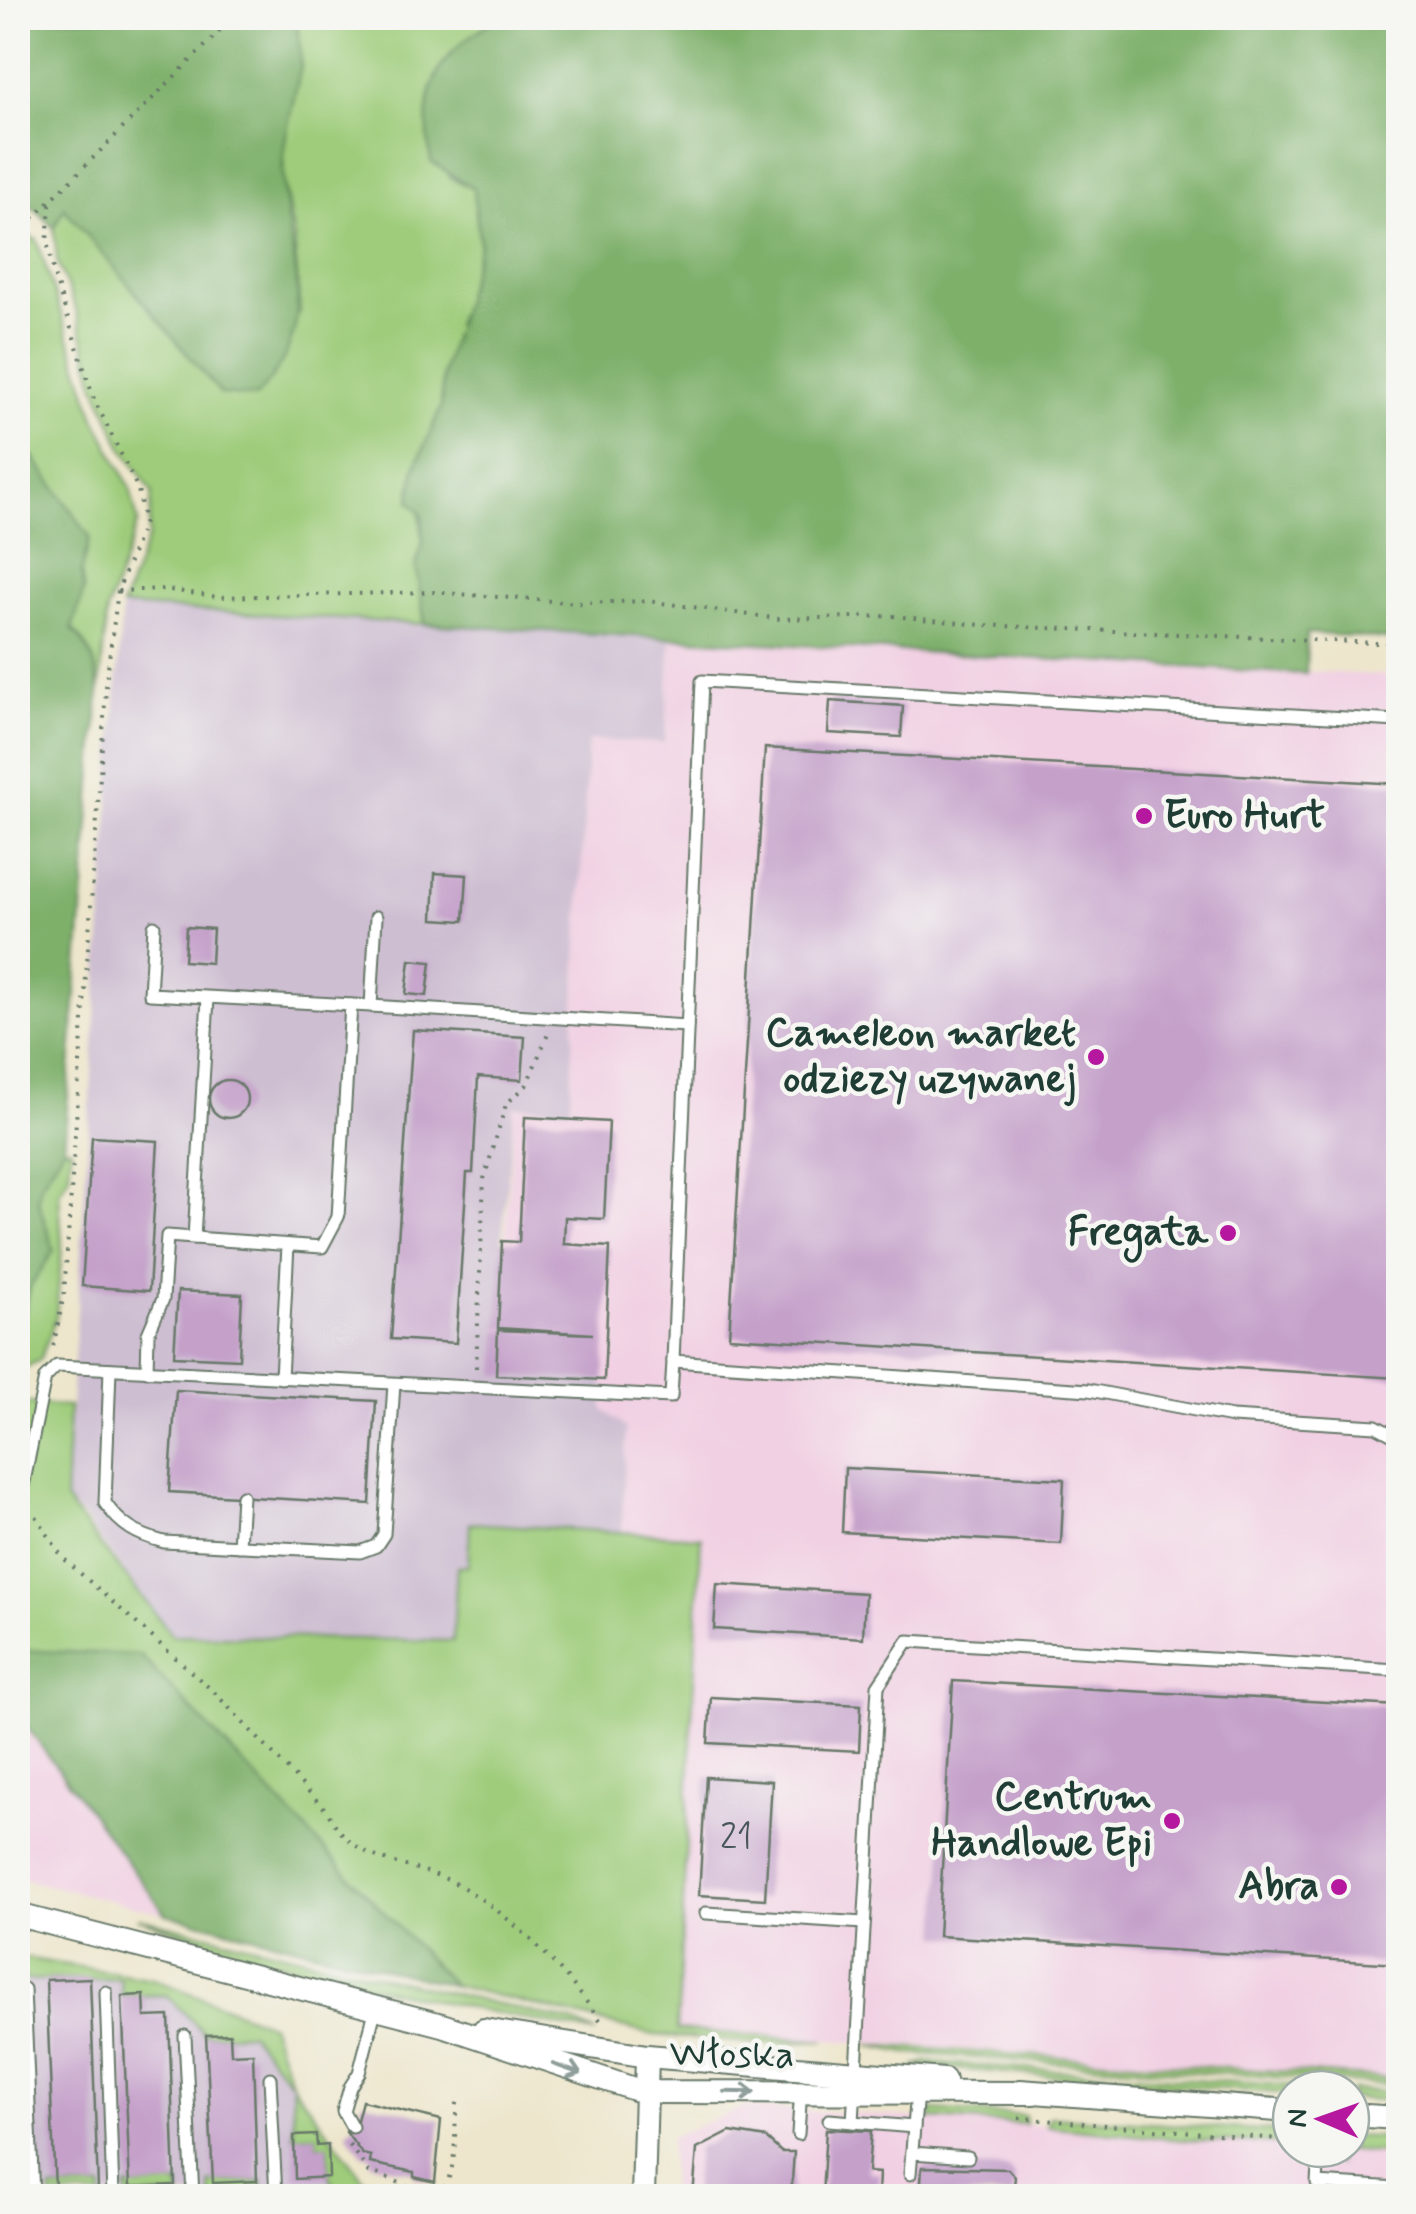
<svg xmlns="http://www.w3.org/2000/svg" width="1416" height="2214" viewBox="0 0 1416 2214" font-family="Mynerve,sans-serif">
<rect width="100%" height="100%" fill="#f6f6f2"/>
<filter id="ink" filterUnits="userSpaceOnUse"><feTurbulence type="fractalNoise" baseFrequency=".01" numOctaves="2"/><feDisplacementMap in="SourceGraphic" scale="20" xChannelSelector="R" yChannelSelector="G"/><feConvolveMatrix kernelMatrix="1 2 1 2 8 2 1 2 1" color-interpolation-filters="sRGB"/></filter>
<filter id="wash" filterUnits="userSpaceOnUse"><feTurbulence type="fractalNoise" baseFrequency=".0048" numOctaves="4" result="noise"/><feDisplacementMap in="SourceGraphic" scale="40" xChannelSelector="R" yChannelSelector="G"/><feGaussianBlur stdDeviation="2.25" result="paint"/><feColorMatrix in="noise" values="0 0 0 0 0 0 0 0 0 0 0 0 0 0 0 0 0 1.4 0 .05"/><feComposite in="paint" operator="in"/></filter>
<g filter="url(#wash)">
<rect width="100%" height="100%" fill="#ede6cc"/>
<g fill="#f1d0e3">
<path d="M671,637l727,39v1403l-721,-49 24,-493 -79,-5 4,-103 -24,-20 1,-29 -107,-5 18,-269 56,2 18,-368 77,3z"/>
<path d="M18,1715l148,199 -148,-36z"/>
<path d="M745,2107l311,19 126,14 109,4v5h60v-13l47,2v58h-727l-1,-59z"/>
</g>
<g fill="#cebed1">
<path d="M122,606l549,31 -6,106 -77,-3 -18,368 -56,-2 -12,135 -6,133 108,6 -1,29 23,19 -4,104 -152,-9 -2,43 -11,1 -3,74 -282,-6 -90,-119 -17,-16z"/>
<path d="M18,1957l136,22 84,31 138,186h-358z"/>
</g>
<g fill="#9ecc7a" stroke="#5e8457" stroke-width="2.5">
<path d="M297,18h202l-7,3 -43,156 24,11 7,56 -37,128 -2,35 -26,61 8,74 -7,24 9,58 -303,-18 26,-69 4,-45 -30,-45 -27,-63 -19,-74 -19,-49 -3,-33 9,-21 158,186 79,-82 -6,-74 -11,-59 3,-57 15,-54z"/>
<path d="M18,233l19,7 58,178 35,70 8,34 -31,88 -8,84c-2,-28 -6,-46 -27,-65l11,-39 -2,-16 9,-37 -72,-102z"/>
<path d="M64,1147l7,1 -2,27 -10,18 3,53 -6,72 -16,42 -22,11c-1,-51 19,-95 24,-146 1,-13 -7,-25 -2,-38 5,-14 18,-25 24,-40z"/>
<path d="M18,1402l51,5 -4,93 107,135 281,6 4,-74 11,-1 2,-43 231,14 -24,493 148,11 -63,3 -108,-9 -488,-121 -148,-199z"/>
<path d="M138,1918l434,104 24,11c-153,-30 -311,-61 -458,-115z"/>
<path d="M18,1957l136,22 116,45 22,60 74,99 -26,13 -11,-19 -1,-31h-11l-1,-11 -22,1 -2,-52 -42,-51 -44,2 -40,-40 -44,1 -1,-17 -103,1z"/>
<path d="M867,2045l531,34v6l-491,-32z"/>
<path d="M927,2062l413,27h-49v5l-377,-28z"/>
<path d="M1351,2090l47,2v9l-47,-3z"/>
<path d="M931,2110l93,6 1,8 -94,-5z"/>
<path d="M1050,2117l241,15v12l-109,-4 -136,-14z"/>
<path d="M1351,2136l47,2v16l-58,-4 -2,13 -6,-12 1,-2h18z"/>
<path d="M262,2181l-1,15h-50l-1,-13z"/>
<path d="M179,2184v12h-52v-9z"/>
<path d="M102,2188v8h-51v-6z"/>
</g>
<g fill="#7eb06a" stroke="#4e764f" stroke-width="2.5">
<path d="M18,18h279c0,17 6,36 3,53 -7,36 -19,69 -17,107 5,88 43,142 -27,219l-35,-3 -157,-186 -10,20 -21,-21 -15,11z"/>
<path d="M499,18h899v622l-91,-7 -1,41 -881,-50 -9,-58 7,-24 -1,-28 -12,-13 5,-33 26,-61 2,-35 37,-128 -7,-56 -42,-26c-11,-72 2,-109 68,-144z"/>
<path d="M18,435l72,102 -9,37 3,16 -12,39c20,20 25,37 27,65l-35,453 -24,39 -2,15 16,49 -24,37 -12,41z"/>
<path d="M18,1650l122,5 314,331 -288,-72 -148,-199z"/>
</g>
<g id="blocks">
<g fill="#c5a1ca">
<path d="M830,701l73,5 -2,31 -73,-4z"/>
<path d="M765,748l633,36v594l-669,-41z"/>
<path d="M435,873l32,2 -3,46 -31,-2z"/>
<path d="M186,927l27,2 -2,34 -27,-2z"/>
<path d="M410,960l21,2 -4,34 -21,-2z"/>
<path d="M413,1030l112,7 -3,43 -44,-3 -5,96h-6l-11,170 -65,-4z"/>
<circle cx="228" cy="1099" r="19"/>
<path d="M525,1117l84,5 -5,97 -39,-2 -1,27 46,3 -6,133 -108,-5 2,-45 95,4 -95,-6 4,-87 17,1z"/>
<path d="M92,1137l66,4 -9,150 -67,-5z"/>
<path d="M178,1291l64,3 -3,65 -65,-3z"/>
<path d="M176,1390l200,11 -6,103 -201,-12z"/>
<path d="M845,1468l219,11 -3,65 -219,-12z"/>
<path d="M717,1584l148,9 -2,45 -149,-9z"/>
<path d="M953,1681l445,25v258l-460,-28z"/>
<path d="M711,1697l150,8 -2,46 -151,-8z"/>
<path d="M706,1777l66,4 -7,118 -66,-4z"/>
<path d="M90,1978l8,210 -43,1 -9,-209z"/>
<path d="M144,1995l1,22 24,-1 6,169 -45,2 -8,-191z"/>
<path d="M230,2034l1,20 22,-1 4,128 -44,2 -7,-148z"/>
<path d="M362,2101l79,19 -6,62 -21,-5v-5l-44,-9 1,-7 -9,-2 -16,-22 10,-8z"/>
<path d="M826,2129l45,2 -3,41 11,1 -1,23h-56z"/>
<path d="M730,2132l36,6 15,14h13l-3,44h-98l4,-47z"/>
<path d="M316,2135l1,11 11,-1 1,32 -34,2 -1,-43z"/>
<path d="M922,2167l86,2 7,8 -2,19h-93z"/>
</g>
</g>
</g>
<g filter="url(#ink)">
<use href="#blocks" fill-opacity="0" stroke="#677869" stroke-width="2.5"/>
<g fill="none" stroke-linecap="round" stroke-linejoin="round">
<defs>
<g id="lane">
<path d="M1398,721l-696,-40 -29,680 416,29 143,27 144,9 22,12"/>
<path d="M154,926l-4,68 221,12 5,-89"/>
<path d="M208,998l-14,240 128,9 16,-30 13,-212"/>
<path d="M371,1006l316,20"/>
<path d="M110,1369l-5,134c16,23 32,32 59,39l196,10 16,-6 8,-12 10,-150"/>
<path d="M147,1371l1,-37 15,-35 4,-63 27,2"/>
<path d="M281,1378l7,-133"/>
<path d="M18,1511l27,-133 12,-12 614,31 2,-36"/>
<path d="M239,1546l3,-50"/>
<path d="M706,1913l158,10"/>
<path d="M24,1989l9,207"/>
<path d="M106,1992l7,204"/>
<path d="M185,2036l8,160"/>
<path d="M270,2078l6,118"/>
<path d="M829,2120l85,7"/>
<path d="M853,2122l25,-436 30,-45 490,29"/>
<path d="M352,2127l-9,-16 7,-24 9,-14 17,-66"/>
<path d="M798,2134l3,-46"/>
<path d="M1319,2149l-2,34 81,5"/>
<path d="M912,2153l56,4"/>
<path d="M910,2174l7,-82"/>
</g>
<g id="street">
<path d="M18,1915l424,110 201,67 390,1"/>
<path d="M484,2030l163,26 297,24"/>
<path d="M1020,2091l271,20"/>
<path d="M1351,2115l47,3"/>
<path d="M643,2196l4,-140"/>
</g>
</defs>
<use href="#lane" stroke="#677869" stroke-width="15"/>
<use href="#street" stroke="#677869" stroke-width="26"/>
<g stroke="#677869" stroke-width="4" stroke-dasharray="2.5 8" stroke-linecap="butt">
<path d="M50,204l-3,38 9,40 38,117 44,90 6,33 -26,69 -11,83 -43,620 -11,54"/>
<path d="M18,233l215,-215"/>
<path d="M118,591l45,-2 55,8 213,-5 148,11 68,-2 133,18 113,-3 88,9 417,19"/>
<path d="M476,1368l8,-189 22,-75 20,-18 22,-52"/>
<path d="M36,1516l26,41 153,136 112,118c31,61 85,46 137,77 56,34 101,83 139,136"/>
<path d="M1019,2118l272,22"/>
<path d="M349,2145l20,27c24,5 44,21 70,22 22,-24 13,-67 19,-97"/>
</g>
<use href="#lane" stroke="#fff" stroke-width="11"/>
<use href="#street" stroke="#fff" stroke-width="22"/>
</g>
<defs><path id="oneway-shaft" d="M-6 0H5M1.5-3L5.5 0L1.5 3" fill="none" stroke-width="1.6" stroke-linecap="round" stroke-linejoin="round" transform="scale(2.5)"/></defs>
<g stroke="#8f9e9a">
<use href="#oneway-shaft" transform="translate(567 2069) rotate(19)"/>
<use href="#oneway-shaft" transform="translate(740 2092) rotate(1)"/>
</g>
</g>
<g fill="#b5179e" stroke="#f6f6f2" stroke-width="4">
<circle cx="1144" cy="816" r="10"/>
<circle cx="1096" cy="1057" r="10"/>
<circle cx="1228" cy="1233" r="10"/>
<circle cx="1172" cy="1821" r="10"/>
<circle cx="1339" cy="1887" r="10"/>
</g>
<g text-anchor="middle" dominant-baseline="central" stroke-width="9" stroke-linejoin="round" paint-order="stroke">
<g font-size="35" fill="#48565a">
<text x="736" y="1838">21</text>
</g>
<g font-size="40" font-weight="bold" fill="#1f3d34" stroke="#f6f6f2" text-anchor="end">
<text x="1164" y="816" text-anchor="start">Euro Hurt</text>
<text x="1076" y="1034">Cameleon market<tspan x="1076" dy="46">odziezy uzywanej</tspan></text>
<text x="1208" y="1233">Fregata</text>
<text x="1152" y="1798">Centrum<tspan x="1152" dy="46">Handlowe Epi</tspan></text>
<text x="1319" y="1887">Abra</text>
</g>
<g font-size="40" fill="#1f3d34" stroke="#f6f6f2">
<text transform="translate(732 2055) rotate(1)">Włoska</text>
</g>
</g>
<rect width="1416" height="2214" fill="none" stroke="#f6f6f2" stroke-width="60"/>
<g transform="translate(1321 2119) rotate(272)"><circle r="48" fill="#f6f6f2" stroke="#a0aca6" stroke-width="2.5"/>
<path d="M0-8L18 38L0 25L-18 38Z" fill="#b5179e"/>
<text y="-15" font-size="28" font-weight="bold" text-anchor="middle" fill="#1f3d34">N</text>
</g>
</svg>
